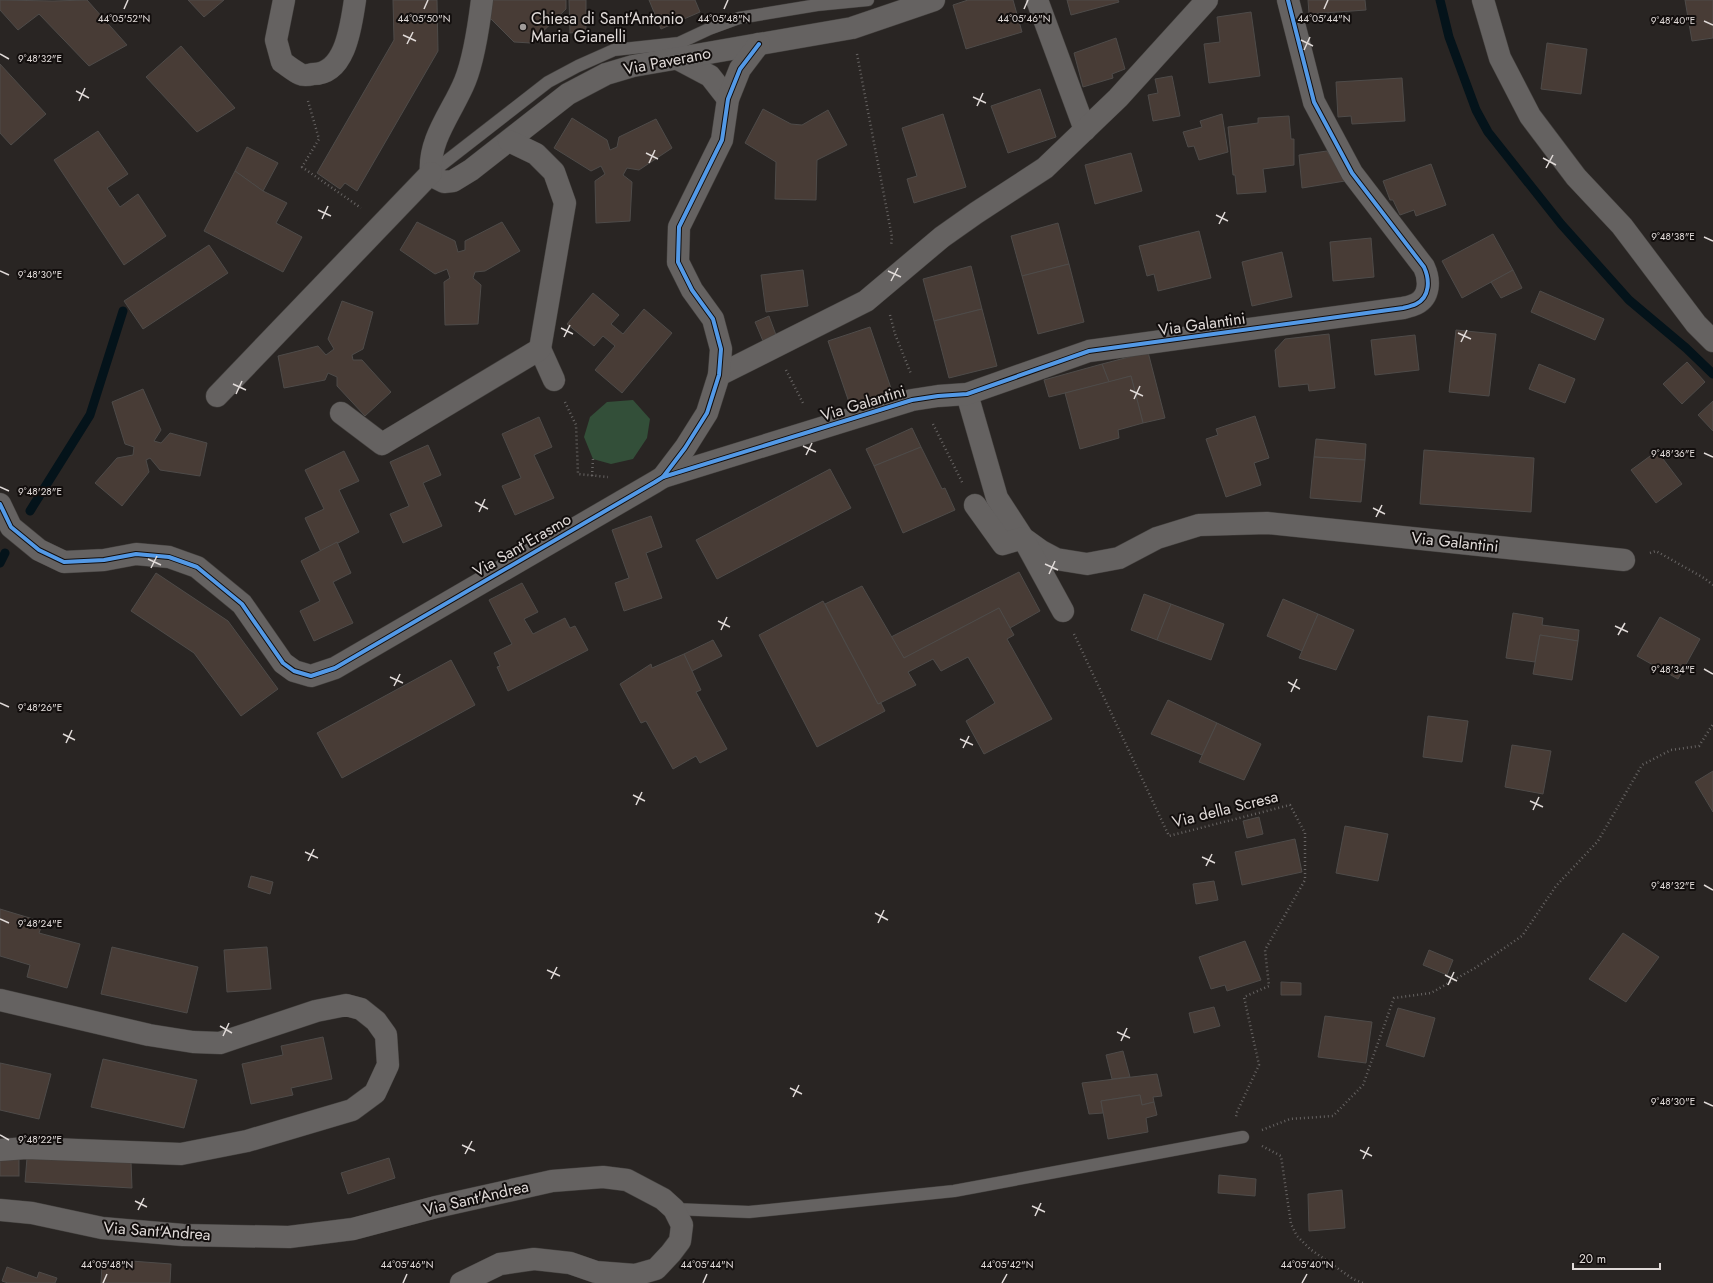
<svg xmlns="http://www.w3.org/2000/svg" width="1713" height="1283" viewBox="0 0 1713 1283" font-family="Jost,sans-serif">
<rect width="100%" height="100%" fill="#292523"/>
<path fill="#334f39" d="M633,400l17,19 -3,19 -14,21 -22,5 -18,-5 -9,-22 6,-20 17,-15z"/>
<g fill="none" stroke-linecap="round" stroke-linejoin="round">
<g stroke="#04131a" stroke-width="9">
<path d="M1440,0l9,37 27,73 12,22 73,92 68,76 57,48 27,26"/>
<path d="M30,511l60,-96 33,-104"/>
<path d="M0,563l5,-10"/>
</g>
</g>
<g fill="#483c36" stroke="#4e4b49">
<path d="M0,0l53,1 34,-1 40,45 -38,21 -50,-52 -21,16 -18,-20z"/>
<path d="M188,0h36l-20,17z"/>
<path d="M393,0h44l1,51 -81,140 -12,-8 -5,6 -23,-16 77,-133z"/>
<path d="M484,0h82v9l-35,34 -17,-1 -30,-30z"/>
<path d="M569,0h17v31l-16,2z"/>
<path d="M649,0h46l5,12 -39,17z"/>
<path d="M968,0h45l9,32 -56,17 -13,-44z"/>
<path d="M1067,0h51l1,2 -48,13z"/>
<path d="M1308,0h57l1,10 -57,4z"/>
<path d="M1685,0h28v38l-21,3z"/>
<path d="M1251,12l9,64 -51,7 -5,-39 16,-2 -3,-25z"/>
<path d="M1116,38l9,31 -13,5 1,4 -30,9 -9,-34z"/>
<path d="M1547,43l40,6 -6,45 -40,-5z"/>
<path d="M181,46l54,62 -38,24 -51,-55z"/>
<path d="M0,64l46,50 -35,31 -11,-12z"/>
<path d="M1172,76l8,40 -27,5 -5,-26 10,-2 -3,-14z"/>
<path d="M1402,78l3,43 -53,3 -1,-8 -13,1 -2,-35z"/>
<path d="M1040,89l16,48 -48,16 -17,-47z"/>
<path d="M763,109l28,15 11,1 26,-15 19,35 -30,15 -1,40 -41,-1 1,-37 -31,-19z"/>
<path d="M943,114l23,73 -52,16 -7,-24 10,-3 -15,-48z"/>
<path d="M1222,114l6,38 -29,8 -5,-14 -6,1 -5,-15 19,-5 -2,-6z"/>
<path d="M1289,116l2,23h3v26l-31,4 3,23 -29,2 -2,-19h-2l-5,-48 30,-4v-5z"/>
<path d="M572,118l35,22 3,10 7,-3 2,-10 37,-18 16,29 -33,22 -12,-2 -4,7 9,7 -2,39 -34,2 -1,-42 10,-7 -4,-8 -10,5 -37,-23z"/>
<path d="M98,131l30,43 -21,14 13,19 18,-13 28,42 -42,29 -70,-105z"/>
<path d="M247,147l31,16 -15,28 -28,-20z"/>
<path d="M1327,151l18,30 -43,7 -3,-33z"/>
<path d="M1131,153l11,38 -47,13 -10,-39z"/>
<path d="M1431,164l15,41 -30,11 -2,-6 -14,5 -7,-15h-3l-7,-19z"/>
<path d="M235,171l28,20 24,12 -11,20 26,14 -19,35 -79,-41z"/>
<path d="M417,222l38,19 3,11 7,-2v-9l37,-19 18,29 -35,20 -10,1 -2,6 8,7 -3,39 -33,1 -1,-43 6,-4 -3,-9 -12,5 -35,-24z"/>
<path d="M1058,223l11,41 -47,12 -11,-40z"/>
<path d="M1199,231l12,47 -53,13 -4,-17 -7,2 -8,-30z"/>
<path d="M1493,234l20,36 -51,28 -20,-37z"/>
<path d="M1371,238l3,39 -41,4 -3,-39z"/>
<path d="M209,245l19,28 -85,56 -19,-28z"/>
<path d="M1282,252l10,45 -40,9 -10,-44z"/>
<path d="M1069,264l15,58 -46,12 -16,-58z"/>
<path d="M971,266l11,43 -48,12 -11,-42z"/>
<path d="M803,270l5,36 -42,6 -5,-37z"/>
<path d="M1513,270l9,18 -21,10 -10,-16z"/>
<path d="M1540,291l64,28 -9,21 -64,-28z"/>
<path d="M593,293l26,22 -8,9 12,10 21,-25 28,24 -50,60 -27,-23 20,-24 -12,-10 -9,10 -27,-22z"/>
<path d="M342,301l31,11 -10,37 -11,6 1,5h9l29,32 -26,24 -28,-30v-9l-9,-4 -3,7 -41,8 -6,-32 40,-10 8,9 8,-6 -6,-10z"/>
<path d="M982,309l15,57 -48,12 -15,-57z"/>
<path d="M769,316l7,19 -13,6 -8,-19z"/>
<path d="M870,327l24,70 -42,14 -24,-70z"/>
<path d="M1456,330l40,4 -7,62 -40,-4z"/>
<path d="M1329,334l6,54 -26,3 -1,-7 -29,3 -4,-37 10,-11z"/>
<path d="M1415,335l4,35 -44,5 -4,-35z"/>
<path d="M1148,352l17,66 -22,5 -12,-47 -22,6 -7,-18z"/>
<path d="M1687,362l18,20 -23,22 -19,-20z"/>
<path d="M1102,364l7,18 -60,15 -5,-17z"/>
<path d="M1539,364l36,15 -10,24 -36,-14z"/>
<path d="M1131,376l12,47 -25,7 1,8 -39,11 -15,-56z"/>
<path d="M143,389l18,41 -7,11 7,2 9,-10 37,10 -7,33 -40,-6 -10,-12 -4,2 3,12 -27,34 -27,-23 22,-25 16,-3 1,-8 -9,-3 -13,-42z"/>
<path d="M1713,401v30l-15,-16z"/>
<path d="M1255,416l14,42 -15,5 7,22 -35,12 -20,-58 12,-4 -2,-6z"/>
<path d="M539,417l13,30 -18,8 20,43 -39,17 -13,-29 19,-8 -19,-44z"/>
<path d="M912,428l9,19 -47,19 -8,-17z"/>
<path d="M1316,439l50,5 -1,16 -51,-3z"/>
<path d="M428,445l13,30 -18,8 19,43 -39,17 -13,-29 19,-8 -19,-44z"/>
<path d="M921,447l21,42 3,-1 10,22 -52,23 -29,-67z"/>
<path d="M1424,450l110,8 -3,54 -111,-8z"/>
<path d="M344,451l15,30 -20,9 20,42 -38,20 -16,-34 19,-9 -19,-39z"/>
<path d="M1657,451l25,33 -26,19 -25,-33z"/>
<path d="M1314,457l51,3 -4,42 -51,-4z"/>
<path d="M830,469l21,39 -134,71 -21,-39z"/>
<path d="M651,516l11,31 -16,6 16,45 -38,13 -9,-28 14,-5 -17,-48z"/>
<path d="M337,542l14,31 -18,9 20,41 -39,18 -14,-30 20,-10 -19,-40z"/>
<path d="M1019,572l21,39 -30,17 -11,-20 -95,50 -13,-21z"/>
<path d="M156,573l72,48 50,68 -37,27 -47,-63 -63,-42z"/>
<path d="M522,583l16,29 -14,7 9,15 32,-16 5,10 5,-2 13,24 -80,41 -11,-24 3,-1 -6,-13 18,-9 -23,-44z"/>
<path d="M862,586l42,72 95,-50 15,27 -7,4 45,80 -68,35 -18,-33 29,-18 -27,-46 -27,14 -8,-12 -25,13 8,13 -38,19 -53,-100z"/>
<path d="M1144,594l27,10 -14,36 -26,-10z"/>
<path d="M1283,599l35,15 -16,37 -35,-15z"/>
<path d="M823,601l55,103 3,-1 4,8 -68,36 -58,-112z"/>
<path d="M1171,604l53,20 -13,36 -54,-20z"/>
<path d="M1513,613l30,5 -1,7 37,5 -1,11 -38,-6 -5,27 -29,-4z"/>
<path d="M1318,614l36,16 -18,40 -37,-12z"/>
<path d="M1660,617l40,22 -22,40 -41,-23z"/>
<path d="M1540,635l38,6 -6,39 -39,-6z"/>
<path d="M713,640l9,16 -30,15 -8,-17z"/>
<path d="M684,654l17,36 -5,2 31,57 -27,14 -4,-7 -23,13 -27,-48 -5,2 -21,-39 31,-20 1,4z"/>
<path d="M451,660l24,45 -133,73 -25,-45z"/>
<path d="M1168,700l49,23 -15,32 -51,-21z"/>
<path d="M1428,716l40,5 -6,41 -39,-5z"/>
<path d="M1217,723l44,21 -17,36 -45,-18z"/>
<path d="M1512,745l39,6 -8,43 -38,-7z"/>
<path d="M1713,771v41l-18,-30z"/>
<path d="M1259,817l4,17 -16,4 -4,-17z"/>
<path d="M1345,826l43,8 -10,47 -42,-8z"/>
<path d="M1295,839l7,33 -60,13 -7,-33z"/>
<path d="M251,876l22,6 -3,12 -22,-7z"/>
<path d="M1214,881l4,19 -22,4 -3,-20z"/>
<path d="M0,909l43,13 -4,11 41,11 -13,44 -40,-11 3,-12 -30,-9z"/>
<path d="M1623,933l36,24 -33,45 -37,-23z"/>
<path d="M1245,941l16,39 -34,11 -2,-6 -14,4 -12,-32z"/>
<path d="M112,947l86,20 -11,46 -86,-19z"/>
<path d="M267,947l4,42 -44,3 -3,-42z"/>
<path d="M1429,950l24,10 -6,15 -24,-10z"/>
<path d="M1281,982l20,1v12h-20z"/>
<path d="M1214,1007l6,19 -26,7 -5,-20z"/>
<path d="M1398,1008l37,10 -11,39 -38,-11z"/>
<path d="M1325,1016l47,6 -6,41 -48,-6z"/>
<path d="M323,1037l9,42 -41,9 2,7 -42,9 -9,-40 41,-9 -2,-9z"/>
<path d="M1123,1051l7,26 -18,2 -6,-24z"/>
<path d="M103,1059l94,21 -13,48 -93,-21z"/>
<path d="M0,1063l51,11 -12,45 -39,-9z"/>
<path d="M1157,1074l5,22 -9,1 1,5 -12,3 -2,-10 -39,6 2,12 -14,1 -7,-31z"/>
<path d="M1140,1095l2,10 12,-3 3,13 -11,3 2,14 -40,7 -7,-38z"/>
<path d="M27,1158l104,4 1,26 -107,-6z"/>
<path d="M389,1158l6,20 -47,16 -7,-21z"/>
<rect x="0" y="1159" width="19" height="17"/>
<path d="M1219,1175l37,4 -1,17 -37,-3z"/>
<path d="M1342,1190l3,38 -36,3 -1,-37z"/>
<path d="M131,1261l40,3 -1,19h-69l1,-18 28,2z"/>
<path d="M7,1267l30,11 2,-6 18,6 -2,5h-47l-6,-2z"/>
</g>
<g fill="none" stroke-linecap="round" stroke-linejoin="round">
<defs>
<g id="service">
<path d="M431,173l117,-91 30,-16 36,-16 65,-7 30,-14 30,-11 78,-13 51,-5"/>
<path d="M674,1209l75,3 205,-21 289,-54"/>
</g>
<g id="minor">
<path d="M284,0l-8,40 6,22c6,4 12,9 18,12 4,2 9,1 13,0 33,0 38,-49 42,-74"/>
<path d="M1037,0l48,130"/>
<path d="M1483,0l17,58 30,58 46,61 46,49 74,98 17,17"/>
<path d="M678,59l32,17 18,23"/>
<path d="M431,173l5,5 8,4 9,-1 18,-11 97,-76 38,-20 27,-8 219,-38 82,-28"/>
<path d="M431,173c-3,-34 22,-62 34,-92 9,-22 14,-57 17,-81"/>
<path d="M540,349l14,31"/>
<path d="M719,375l147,-74 76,-64 34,-24 69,-45 73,-70 89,-98"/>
<path d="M967,394l30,104 26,40 18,13 15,8 31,5 32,-6 38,-20 42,-13 68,-2 357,37"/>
<path d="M217,396l214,-223"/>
<path d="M341,413l41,31 158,-95 25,-146 -11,-31 -18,-18 -27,-13"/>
<path d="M663,477l249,-77 26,-4 29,-2 122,-43 314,-43c4,-1 9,-2 13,-4 14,-7 14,-24 8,-37l-72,-94 -38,-71 -26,-102"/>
<path d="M0,504l11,23 28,23 25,12 40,-2 32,-6 33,3 28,10 45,37 41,59 11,8 17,5 24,-8 320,-186 8,-5 22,-29 22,-35 12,-38 2,-26 -8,-30 -21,-29 -14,-28 1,-35 43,-87 6,-41 12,-30 19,-25"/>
<path d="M975,505l28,39 20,-6 40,73"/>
<path d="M0,1000l149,35 44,7 27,1 96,-32 30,-6 15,4 15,12 10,14 2,30 -13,28 -23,17 -105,31 -66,13 -155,-6 -26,2"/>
<path d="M0,1210l32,3 70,15 81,7 106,2 64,-8 83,-22 116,-26 51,-4 24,3 36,19 11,10 8,16 -2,16 -9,12 -15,16 -21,6 -39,-3 -26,-9 -36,-4 -34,5 -39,19"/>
</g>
</defs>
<use href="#service" stroke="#43403e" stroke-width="13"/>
<use href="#minor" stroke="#43403e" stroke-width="23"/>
<g stroke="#676463" stroke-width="2.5" stroke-dasharray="1 3" stroke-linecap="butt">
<path d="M857,54l35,183 -1,9"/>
<path d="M308,101l11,38 -17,28 59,41"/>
<path d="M890,315l5,19 16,40"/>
<path d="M786,370l18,35"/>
<path d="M565,402l11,23 2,49 30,3"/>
<path d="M933,424l30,60"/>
<path d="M592,476l1,-17"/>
<path d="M1650,553l6,-2 48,27 9,7"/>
<path d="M1074,634l95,202 121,-31 15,28v47l-40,70 4,36 -25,11 15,68 -22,47 -1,5"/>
<path d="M1262,1130l28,-11 43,-3 30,-31 31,-87 37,-5 44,-25 47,-32 34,-50 42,-45 44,-76 29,-15 28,-4 14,-22"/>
<path d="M1262,1146l19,10 10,68 6,12 13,13 43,30 10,4"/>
</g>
<use href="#service" stroke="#656261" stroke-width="12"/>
<use href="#minor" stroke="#656261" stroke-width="22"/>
<defs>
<g id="cycleway">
<path d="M663,477l249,-77 26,-4 29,-2 122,-43 314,-43c4,-1 9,-2 13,-4 14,-7 14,-24 8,-37l-72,-94 -38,-71 -26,-102"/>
<path d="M0,504l11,23 28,23 25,12 40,-2 32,-6 33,3 28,10 45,37 41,59 11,8 17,5 24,-8 320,-186 8,-5 22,-29 22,-35 12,-38 2,-26 -8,-30 -21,-29 -14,-28 1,-35 43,-87 6,-41 12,-30 19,-25"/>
</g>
</defs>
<use href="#cycleway" stroke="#120e0d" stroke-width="6"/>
<use href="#cycleway" stroke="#5399e6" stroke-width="4"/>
</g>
<path fill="none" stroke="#e0dad8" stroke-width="1.5" d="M124,9l4,-9M424,9l4,-9M724,9l4,-9M1024,9l4,-9M1324,9l4,-9M1704,21l9,4M403,35l13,6M1301,40l12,6M407,44l6,-12M1304,50l6,-13M0,54l9,5M76,91l13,7M973,97l13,6M79,101l6,-13M977,106l6,-13M646,153l12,6M1543,158l13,7M649,163l6,-13M1546,168l7,-13M318,210l13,6M1216,215l12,6M322,219l6,-13M1219,224l6,-12M1704,237l9,4M0,271l9,4M888,271l13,6M891,281l7,-13M561,328l12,6M1458,333l13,6M564,337l6,-12M1461,342l6,-12M233,384l13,6M1130,390l13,6M236,394l6,-13M1134,399l6,-13M803,446l13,6M1704,453l9,4M806,455l6,-12M0,487l9,4M475,502l13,7M1373,508l12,6M479,512l6,-13M1376,517l6,-12M148,559l13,6M1045,564l13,6M151,568l6,-12M1049,574l6,-13M718,621l12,6M1615,626l13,6M721,630l6,-13M1618,635l7,-12M1704,669l9,5M390,677l13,6M1288,682l12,7M394,686l6,-12M1291,692l6,-13M0,703l9,4M63,734l12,6M960,739l13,6M66,743l6,-13M963,748l6,-12M633,795l12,6M1530,801l13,6M636,805l6,-13M1533,810l6,-13M305,852l13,6M1202,857l13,6M308,861l6,-12M1206,866l6,-12M1704,885l9,5M875,913l13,7M0,919l9,4M878,923l6,-13M547,970l13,6M1445,975l12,6M551,979l6,-12M1448,985l6,-13M220,1026l12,7M1117,1032l13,6M223,1036l6,-13M1121,1041l6,-13M790,1088l12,6M793,1097l6,-12M1704,1102l9,4M0,1135l9,5M462,1145l13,6M1360,1150l12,6M465,1154l7,-13M1363,1159l6,-12M135,1201l12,6M1032,1206l13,6M138,1210l6,-12M1035,1216l6,-13M103,1283l4,-9M403,1283l4,-9M703,1283l4,-9M1002,1283l5,-9M1302,1283l5,-9"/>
<circle fill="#a09b99" stroke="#120e0d" stroke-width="1.5" cx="523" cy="27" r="4"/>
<g text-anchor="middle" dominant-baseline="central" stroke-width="4" stroke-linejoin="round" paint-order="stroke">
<g font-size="16" fill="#e0dad8" stroke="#120e0d" text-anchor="start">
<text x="531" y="18">Chiesa di Sant'Antonio<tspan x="531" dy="18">Maria Gianelli</tspan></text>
</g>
<g font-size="16" fill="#e0dad8" stroke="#120e0d">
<text transform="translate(667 61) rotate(-11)">Via Paverano</text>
<text transform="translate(1202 324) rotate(-8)">Via Galantini</text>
<text transform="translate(863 403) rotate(-17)">Via Galantini</text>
<text transform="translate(1455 542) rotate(6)">Via Galantini</text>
<text transform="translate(522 545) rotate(-30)">Via Sant'Erasmo</text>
<text transform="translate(1225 809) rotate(-14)">Via della Scresa</text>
<text transform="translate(476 1198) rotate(-13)">Via Sant'Andrea</text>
<text transform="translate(157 1231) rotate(4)">Via Sant'Andrea</text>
</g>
</g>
<g font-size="10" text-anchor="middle" fill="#e0dad8" stroke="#120e0d" stroke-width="4" stroke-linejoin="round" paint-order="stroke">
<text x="124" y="22">44°05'52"N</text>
<text x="424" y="22">44°05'50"N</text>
<text x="724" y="22">44°05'48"N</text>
<text x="1024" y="22">44°05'46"N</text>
<text x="1324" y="22">44°05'44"N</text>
<text x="1673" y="24">9°48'40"E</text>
<text x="40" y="62">9°48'32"E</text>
<text x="1673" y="240">9°48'38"E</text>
<text x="40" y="278">9°48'30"E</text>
<text x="1673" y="457">9°48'36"E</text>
<text x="40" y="495">9°48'28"E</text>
<text x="1673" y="673">9°48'34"E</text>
<text x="40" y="711">9°48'26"E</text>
<text x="1673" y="889">9°48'32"E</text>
<text x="40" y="927">9°48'24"E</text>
<text x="1673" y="1105">9°48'30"E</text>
<text x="40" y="1143">9°48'22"E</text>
<text x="107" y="1268">44°05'48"N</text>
<text x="407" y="1268">44°05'46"N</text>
<text x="707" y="1268">44°05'44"N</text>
<text x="1007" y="1268">44°05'42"N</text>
<text x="1307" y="1268">44°05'40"N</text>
</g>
<path d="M1573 1263v6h87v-6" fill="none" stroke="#e0dad8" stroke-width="2"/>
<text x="1579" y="1263" font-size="12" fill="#e0dad8" stroke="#120e0d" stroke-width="3" paint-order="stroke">20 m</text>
</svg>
